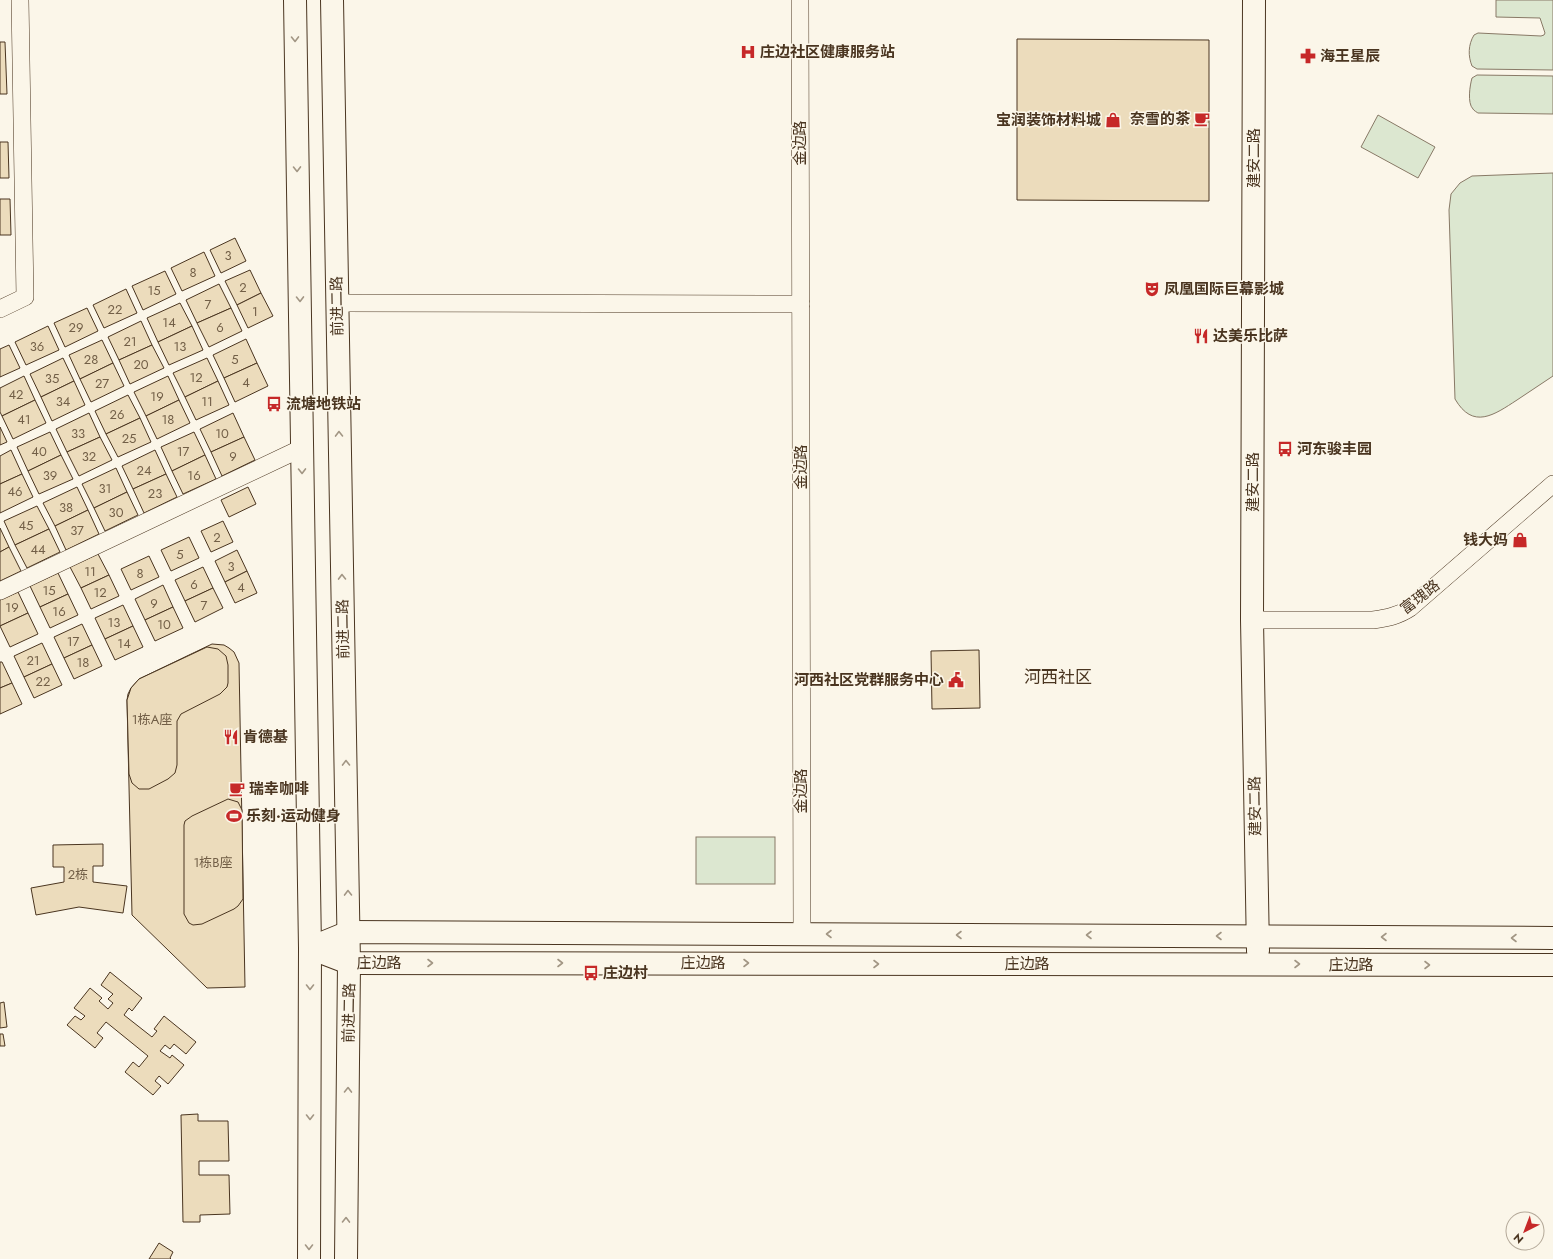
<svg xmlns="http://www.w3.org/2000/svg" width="1553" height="1259" viewBox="0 0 1553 1259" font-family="Jost,'Noto Sans SC',sans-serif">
<rect width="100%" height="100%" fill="#fbf6e9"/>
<g fill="#dce7d0" stroke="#887966">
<path d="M1496,0h57v70l-76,-1 -5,-3c-4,-10 -4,-21 2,-31l4,-2 63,3 3,-1 1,-2 -5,-15 -44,-1z"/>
<path d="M1477,75l76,1v38l-75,-1c0,0 -5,-3 -5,-4 -6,-6 -3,-24 -1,-31z"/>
<path d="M1378,115l57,32 -17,31 -57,-31z"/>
<path d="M1553,173v203c-12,8 -24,16 -36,24 -23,15 -44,30 -62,-1l-6,-189 2,-16 9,-11 12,-7z"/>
<rect x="696" y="837" width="79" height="47"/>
</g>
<g fill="#ecdcbc" stroke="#4a3520">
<path d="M1017,39l192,1v161l-192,-1z"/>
<path d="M0,42h5l2,52h-7z"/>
<path d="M0,142h8l1,36h-9z"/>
<path d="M0,199h10l1,36h-11z"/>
<path d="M235,238l11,23 -25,12 -11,-23z"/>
<path d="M204,252l11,24 -33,15 -11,-23z"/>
<path d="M250,270l11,23 -24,12 -12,-24z"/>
<path d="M165,271l11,23 -33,16 -11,-24z"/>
<path d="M219,284l12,24 -34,15 -11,-23z"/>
<path d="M126,289l11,24 -33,15 -11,-23z"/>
<path d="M261,293l12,23 -25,12 -11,-23z"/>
<path d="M180,303l12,23 -34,16 -11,-24z"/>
<path d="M87,308l11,23 -33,16 -11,-24z"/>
<path d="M231,308l11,23 -33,16 -12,-24z"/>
<path d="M141,321l11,24 -33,15 -11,-23z"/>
<path d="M48,326l11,24 -33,15 -11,-23z"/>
<path d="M192,326l11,24 -34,15 -11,-23z"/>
<path d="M246,339l11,24 -33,15 -11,-23z"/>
<path d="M102,340l11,23 -33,16 -11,-24z"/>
<path d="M9,345l11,23 -20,9v-28z"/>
<path d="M152,345l12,23 -34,16 -11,-24z"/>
<path d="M63,358l11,23 -33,16 -11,-23z"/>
<path d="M207,358l11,23 -33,16 -12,-24z"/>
<path d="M113,363l11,23 -33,16 -11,-23z"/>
<path d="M257,363l11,23 -33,16 -11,-24z"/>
<path d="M24,376l11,24 -33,16 -2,-4v-24z"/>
<path d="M168,376l11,24 -33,16 -12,-24z"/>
<path d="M74,381l11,24 -33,16 -11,-24z"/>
<path d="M218,381l11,24 -33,15 -11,-23z"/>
<path d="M128,395l12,23 -34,16 -11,-23z"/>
<path d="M35,400l11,23 -33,16 -11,-23z"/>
<path d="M179,400l11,23 -33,16 -11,-23z"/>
<path d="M89,413l11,24 -33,15 -11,-23z"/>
<path d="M233,413l11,24 -33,15 -11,-23z"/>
<path d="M140,418l11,24 -33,15 -12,-23z"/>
<path d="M0,427l7,15 -7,3z"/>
<path d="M50,432l11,23 -33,16 -11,-24z"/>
<path d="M194,432l11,23 -33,16 -11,-24z"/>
<path d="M100,437l12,23 -33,16 -12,-24z"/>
<path d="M244,437l11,23 -33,16 -11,-24z"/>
<path d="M11,450l11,24 -22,10v-28z"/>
<path d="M155,450l11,24 -33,15 -11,-23z"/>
<path d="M61,455l12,24 -34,15 -11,-23z"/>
<path d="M205,455l11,24 -33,15 -11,-23z"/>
<path d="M116,468l11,24 -33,16 -12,-24z"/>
<path d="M22,474l11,23 -33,16v-29z"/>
<path d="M166,474l11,23 -33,16 -11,-24z"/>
<path d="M77,487l11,23 -33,16 -12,-23z"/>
<path d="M248,487l8,17 -27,13 -8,-17z"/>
<path d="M127,492l11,23 -33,16 -11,-23z"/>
<path d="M37,506l12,23 -34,16 -11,-24z"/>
<path d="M88,510l11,24 -33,16 -11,-24z"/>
<path d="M223,521l10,21 -22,10 -10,-21z"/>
<path d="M0,528l9,19 -9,5z"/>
<path d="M49,529l11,23 -33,16 -12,-23z"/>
<path d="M189,537l10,21 -28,13 -10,-21z"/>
<path d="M9,547l12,24 -21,10v-29z"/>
<path d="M237,550l10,21 -22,11 -10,-21z"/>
<path d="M98,554l11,21 -28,13 -11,-21z"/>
<path d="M149,556l10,21 -28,13 -10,-21z"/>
<path d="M203,567l10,21 -28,13 -10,-21z"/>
<path d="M247,571l10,22 -22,10 -10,-21z"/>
<path d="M58,573l10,21 -28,13 -10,-21z"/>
<path d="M109,575l10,21 -28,13 -10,-21z"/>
<path d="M163,585l10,22 -28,13 -10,-21z"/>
<path d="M213,588l10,20 -28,14 -10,-21z"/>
<path d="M18,592l10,21 -28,13v-26z"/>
<path d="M68,594l10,21 -28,13 -10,-21z"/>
<path d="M123,605l10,21 -28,13 -10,-21z"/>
<path d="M173,607l10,21 -28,13 -10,-21z"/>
<path d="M28,613l10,21 -28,13 -10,-21z"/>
<path d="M82,624l10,21 -28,13 -10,-21z"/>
<path d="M133,626l10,21 -28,13 -10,-21z"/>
<path d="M42,643l10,21 -28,13 -10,-21z"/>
<path d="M212,644l12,1 5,3 5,4 5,11 6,324 -38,1 -75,-73 -5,-215 1,-6 3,-6 8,-9z"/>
<path d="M92,645l10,21 -28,13 -10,-21z"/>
<path d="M207,647l11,2 8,7 2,9v18l-1,4 -7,7 -39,20 -4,7v44l-2,8 -7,6 -19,10h-10l-7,-6 -3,-9 -2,-74 4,-12 8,-9z"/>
<path d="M979,650l1,58 -48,1 -1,-58z"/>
<path d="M0,662h2l10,21 -12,5z"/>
<path d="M52,664l10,21 -28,13 -10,-21z"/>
<path d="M12,683l10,21 -22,10v-26z"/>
<path d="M228,799l10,3 4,8 1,89 -5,7 -4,3 -32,15 -9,1 -4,-2 -5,-9v-89l1,-4 7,-5z"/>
<path d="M103,844v22h-10v16l34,4 -4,27 -44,-6 -43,8 -5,-27 33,-6v-15h-11v-22z"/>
<path d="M110,972l32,26 -10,13 -3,-3 -5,7 28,22 5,-6 -3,-2 10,-13 32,26 -10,12 -12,-10 -4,5 -5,-4 -5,6 10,7 2,-3 12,10 -16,19 -9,-8 -4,5 6,5 -8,9 -28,-23 8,-10 6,5 9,-11 -42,-34 -9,11 6,5 -8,10 -28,-23 8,-9 6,4 4,-4 -11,-8 16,-20 12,10 -3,3 9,8 5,-6 -5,-4 5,-5 -12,-9z"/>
<path d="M4,1002l3,25 -7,1v-25z"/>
<path d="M0,1034h3l2,12h-5z"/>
<path d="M198,1114v7h30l1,40h-30v14h30l1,39 -30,1v7h-17l-2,-107z"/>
<path d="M159,1243l14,9 -3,6 1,1h-22z"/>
</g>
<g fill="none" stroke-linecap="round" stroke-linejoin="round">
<defs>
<g id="minor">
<path d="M800,0l2,934"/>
<path d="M337,303l464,1"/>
<path d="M0,309l25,-12 -5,-297"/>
<path d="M0,591l302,-143"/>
<path d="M1252,620h121c14,-2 25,-4 37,-12l143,-124"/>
</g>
<g id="major">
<path d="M295,0l15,948 -1,311"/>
<path d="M332,0l17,963 -3,296"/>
<path d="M1254,0l-2,620 6,331"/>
<path d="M310,948l39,15 1204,2"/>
<path d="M310,948l39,-16 1204,6"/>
</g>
</defs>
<use href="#minor" stroke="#4a3520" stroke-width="18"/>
<use href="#major" stroke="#4a3520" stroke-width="24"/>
<use href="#minor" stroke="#fbf6e9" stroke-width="17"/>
<use href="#major" stroke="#fbf6e9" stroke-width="22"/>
</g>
<defs><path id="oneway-chevron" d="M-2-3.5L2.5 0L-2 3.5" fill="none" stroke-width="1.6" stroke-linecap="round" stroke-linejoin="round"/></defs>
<g stroke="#a29684">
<use href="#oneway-chevron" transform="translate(295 39) rotate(89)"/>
<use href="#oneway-chevron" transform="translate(297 169) rotate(89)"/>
<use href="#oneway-chevron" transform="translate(300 299) rotate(89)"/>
<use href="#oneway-chevron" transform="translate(339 434) rotate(-91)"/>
<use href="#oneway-chevron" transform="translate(302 471) rotate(89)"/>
<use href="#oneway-chevron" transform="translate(342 577) rotate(-91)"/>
<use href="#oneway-chevron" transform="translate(346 763) rotate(-91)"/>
<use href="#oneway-chevron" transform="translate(348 893) rotate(-91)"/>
<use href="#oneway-chevron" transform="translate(829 934) rotate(-180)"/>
<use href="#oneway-chevron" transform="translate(959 935) rotate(-180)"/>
<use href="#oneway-chevron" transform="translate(1089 935) rotate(-180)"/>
<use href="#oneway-chevron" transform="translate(1219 936) rotate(-180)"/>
<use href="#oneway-chevron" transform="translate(1384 937) rotate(-180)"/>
<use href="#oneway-chevron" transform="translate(1514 938) rotate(-180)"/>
<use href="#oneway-chevron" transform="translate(430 963)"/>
<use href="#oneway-chevron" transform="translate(560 963)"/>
<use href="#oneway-chevron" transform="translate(746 963)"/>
<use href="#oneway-chevron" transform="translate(876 964)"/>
<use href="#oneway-chevron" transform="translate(1297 964)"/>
<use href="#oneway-chevron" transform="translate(1427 965)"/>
<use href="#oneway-chevron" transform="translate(310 987) rotate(90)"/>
<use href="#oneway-chevron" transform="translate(348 1090) rotate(-89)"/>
<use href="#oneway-chevron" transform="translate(310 1117) rotate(90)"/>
<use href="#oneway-chevron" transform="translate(346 1220) rotate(-89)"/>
<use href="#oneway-chevron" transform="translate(309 1247) rotate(90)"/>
</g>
<defs>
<symbol id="hospital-bare" viewBox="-9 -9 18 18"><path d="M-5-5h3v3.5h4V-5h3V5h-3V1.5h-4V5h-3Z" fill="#c62828" stroke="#fbf6e9" stroke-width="2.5" paint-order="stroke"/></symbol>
<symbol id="pharmacy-bare" viewBox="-9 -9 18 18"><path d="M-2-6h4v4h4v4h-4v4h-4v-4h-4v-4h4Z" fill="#c62828" stroke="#fbf6e9" stroke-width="2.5" paint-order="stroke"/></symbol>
<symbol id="cafe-bare" viewBox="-9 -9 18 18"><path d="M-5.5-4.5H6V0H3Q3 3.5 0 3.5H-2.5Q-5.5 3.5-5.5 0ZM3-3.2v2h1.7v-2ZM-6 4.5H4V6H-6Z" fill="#c62828" stroke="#fbf6e9" stroke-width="2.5" paint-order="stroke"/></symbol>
<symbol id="shop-bare" viewBox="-9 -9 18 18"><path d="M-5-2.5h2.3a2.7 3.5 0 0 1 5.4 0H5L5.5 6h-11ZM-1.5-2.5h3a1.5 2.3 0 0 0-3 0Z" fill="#c62828" stroke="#fbf6e9" stroke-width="2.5" paint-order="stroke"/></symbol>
<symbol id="theatre-bare" viewBox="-9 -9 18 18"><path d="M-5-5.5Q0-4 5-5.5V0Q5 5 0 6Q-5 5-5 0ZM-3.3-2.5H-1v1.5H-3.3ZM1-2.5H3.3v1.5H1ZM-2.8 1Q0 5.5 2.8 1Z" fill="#c62828" stroke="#fbf6e9" stroke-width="2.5" paint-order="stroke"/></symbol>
<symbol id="restaurant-bare" viewBox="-9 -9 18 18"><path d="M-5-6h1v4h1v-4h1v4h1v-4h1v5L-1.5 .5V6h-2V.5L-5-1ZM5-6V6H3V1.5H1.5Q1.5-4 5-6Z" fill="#c62828" stroke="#fbf6e9" stroke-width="2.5" paint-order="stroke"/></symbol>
<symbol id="bus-bare" viewBox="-9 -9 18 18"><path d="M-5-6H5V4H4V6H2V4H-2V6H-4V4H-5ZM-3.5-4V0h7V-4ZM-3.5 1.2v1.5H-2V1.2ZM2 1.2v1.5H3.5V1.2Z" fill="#c62828" stroke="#fbf6e9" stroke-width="2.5" paint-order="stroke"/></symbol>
<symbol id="civic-bare" viewBox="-9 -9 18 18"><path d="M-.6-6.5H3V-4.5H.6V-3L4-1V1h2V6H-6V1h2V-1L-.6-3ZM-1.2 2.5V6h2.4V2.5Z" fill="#c62828" stroke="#fbf6e9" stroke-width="2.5" paint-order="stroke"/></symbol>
<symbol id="stadium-bare" viewBox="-9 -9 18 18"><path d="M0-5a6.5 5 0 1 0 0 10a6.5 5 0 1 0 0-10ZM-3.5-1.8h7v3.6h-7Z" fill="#c62828" stroke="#fbf6e9" stroke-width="2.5" paint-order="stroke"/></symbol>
</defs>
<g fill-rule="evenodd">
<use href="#hospital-bare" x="737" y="41" width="22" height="22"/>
<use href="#pharmacy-bare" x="1297" y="45" width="22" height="22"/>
<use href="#cafe-bare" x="1191" y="108" width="22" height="22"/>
<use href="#shop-bare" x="1102" y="109" width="22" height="22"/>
<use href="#theatre-bare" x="1141" y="278" width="22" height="22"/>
<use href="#restaurant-bare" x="1190" y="325" width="22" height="22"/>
<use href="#bus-bare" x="263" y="393" width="22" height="22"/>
<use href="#bus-bare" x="1274" y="438" width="22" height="22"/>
<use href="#shop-bare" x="1509" y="529" width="22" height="22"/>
<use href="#civic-bare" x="945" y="669" width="22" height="22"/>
<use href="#restaurant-bare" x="220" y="726" width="22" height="22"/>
<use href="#cafe-bare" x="226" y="778" width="22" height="22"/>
<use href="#stadium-bare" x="223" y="805" width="22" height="22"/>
<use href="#bus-bare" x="580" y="962" width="22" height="22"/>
</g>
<g text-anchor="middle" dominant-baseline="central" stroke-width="3" stroke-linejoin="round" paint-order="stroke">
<g font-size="13" fill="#725f47">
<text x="228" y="255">3</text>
<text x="193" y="272">8</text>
<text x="243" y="287">2</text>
<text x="154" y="290">15</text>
<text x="208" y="304">7</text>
<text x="115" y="309">22</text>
<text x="255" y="311">1</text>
<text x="169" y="322">14</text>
<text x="76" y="327">29</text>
<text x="220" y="327">6</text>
<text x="130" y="341">21</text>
<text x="37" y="346">36</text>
<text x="180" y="346">13</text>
<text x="91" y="359">28</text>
<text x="235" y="359">5</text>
<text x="141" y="364">20</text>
<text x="196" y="377">12</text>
<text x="52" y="378">35</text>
<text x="246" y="382">4</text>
<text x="102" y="383">27</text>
<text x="16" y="394">42</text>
<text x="157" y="396">19</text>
<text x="63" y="401">34</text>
<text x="207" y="401">11</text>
<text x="117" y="414">26</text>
<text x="24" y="419">41</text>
<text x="168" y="419">18</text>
<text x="78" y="433">33</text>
<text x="222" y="433">10</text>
<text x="129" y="438">25</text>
<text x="39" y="451">40</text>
<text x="183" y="451">17</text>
<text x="89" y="456">32</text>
<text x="233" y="456">9</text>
<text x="144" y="470">24</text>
<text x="50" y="475">39</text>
<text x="194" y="475">16</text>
<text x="105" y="488">31</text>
<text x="15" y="491">46</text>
<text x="155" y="493">23</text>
<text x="66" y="507">38</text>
<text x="116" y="512">30</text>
<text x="26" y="525">45</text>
<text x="77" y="530">37</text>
<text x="217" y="537">2</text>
<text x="38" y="549">44</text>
<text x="180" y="554">5</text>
<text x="231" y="566">3</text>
<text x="90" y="571">11</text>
<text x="140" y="573">8</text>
<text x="194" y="584">6</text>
<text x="241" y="587">4</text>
<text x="49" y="590">15</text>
<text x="100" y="592">12</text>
<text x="154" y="603">9</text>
<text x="204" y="605">7</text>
<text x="12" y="607">19</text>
<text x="59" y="611">16</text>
<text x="114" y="622">13</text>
<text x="164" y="624">10</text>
<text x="73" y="641">17</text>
<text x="124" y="643">14</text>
<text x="33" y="660">21</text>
<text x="83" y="662">18</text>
<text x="43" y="681">22</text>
<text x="152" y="719">1栋A座</text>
<text x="213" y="862">1栋B座</text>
<text x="78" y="874">2栋</text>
</g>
<g font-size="15" font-weight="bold" fill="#4a3520" stroke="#fbf6e9" text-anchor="start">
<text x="760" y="52">庄边社区健康服务站</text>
<text x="1320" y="56">海王星辰</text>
<text x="1190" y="119" text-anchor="end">奈雪的茶</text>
<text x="1101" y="120" text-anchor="end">宝润装饰材料城</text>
<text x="1164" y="289">凤凰国际巨幕影城</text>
<text x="1213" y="336">达美乐比萨</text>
<text x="286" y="404">流塘地铁站</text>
<text x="1297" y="449">河东骏丰园</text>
<text x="1508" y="540" text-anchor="end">钱大妈</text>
<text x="944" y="680" text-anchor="end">河西社区党群服务中心</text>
<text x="243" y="737">肯德基</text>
<text x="249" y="789">瑞幸咖啡</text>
<text x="246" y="816">乐刻·运动健身</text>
<text x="603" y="973">庄边村</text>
</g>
<g font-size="15" fill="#4a3520" stroke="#fbf6e9">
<text transform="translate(800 143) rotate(-90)">金边路</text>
<text transform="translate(1254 158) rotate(-90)">建安二路</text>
<text transform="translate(337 306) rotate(-91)">前进二路</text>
<text transform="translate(801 467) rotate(-90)">金边路</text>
<text transform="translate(1253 482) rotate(-90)">建安二路</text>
<text transform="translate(1420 597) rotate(-38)">富瑰路</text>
<text transform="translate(343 629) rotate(-91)">前进二路</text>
<text transform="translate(801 791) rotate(-90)">金边路</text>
<text transform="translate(1255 806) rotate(-91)">建安二路</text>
<text x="379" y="963">庄边路</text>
<text x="703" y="963">庄边路</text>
<text x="1027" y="964">庄边路</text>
<text x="1351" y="965">庄边路</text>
<text transform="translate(349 1013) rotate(-89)">前进二路</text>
</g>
<g font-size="17" fill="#4a3520" stroke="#fbf6e9">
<text x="1058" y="677">河西社区</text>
</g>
</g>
<g transform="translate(1525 1231) rotate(222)"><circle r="19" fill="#fbf6e9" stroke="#b4a999"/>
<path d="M0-3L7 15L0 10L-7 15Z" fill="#c62828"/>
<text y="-6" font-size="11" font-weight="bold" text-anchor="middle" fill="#4a3520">N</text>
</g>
</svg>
